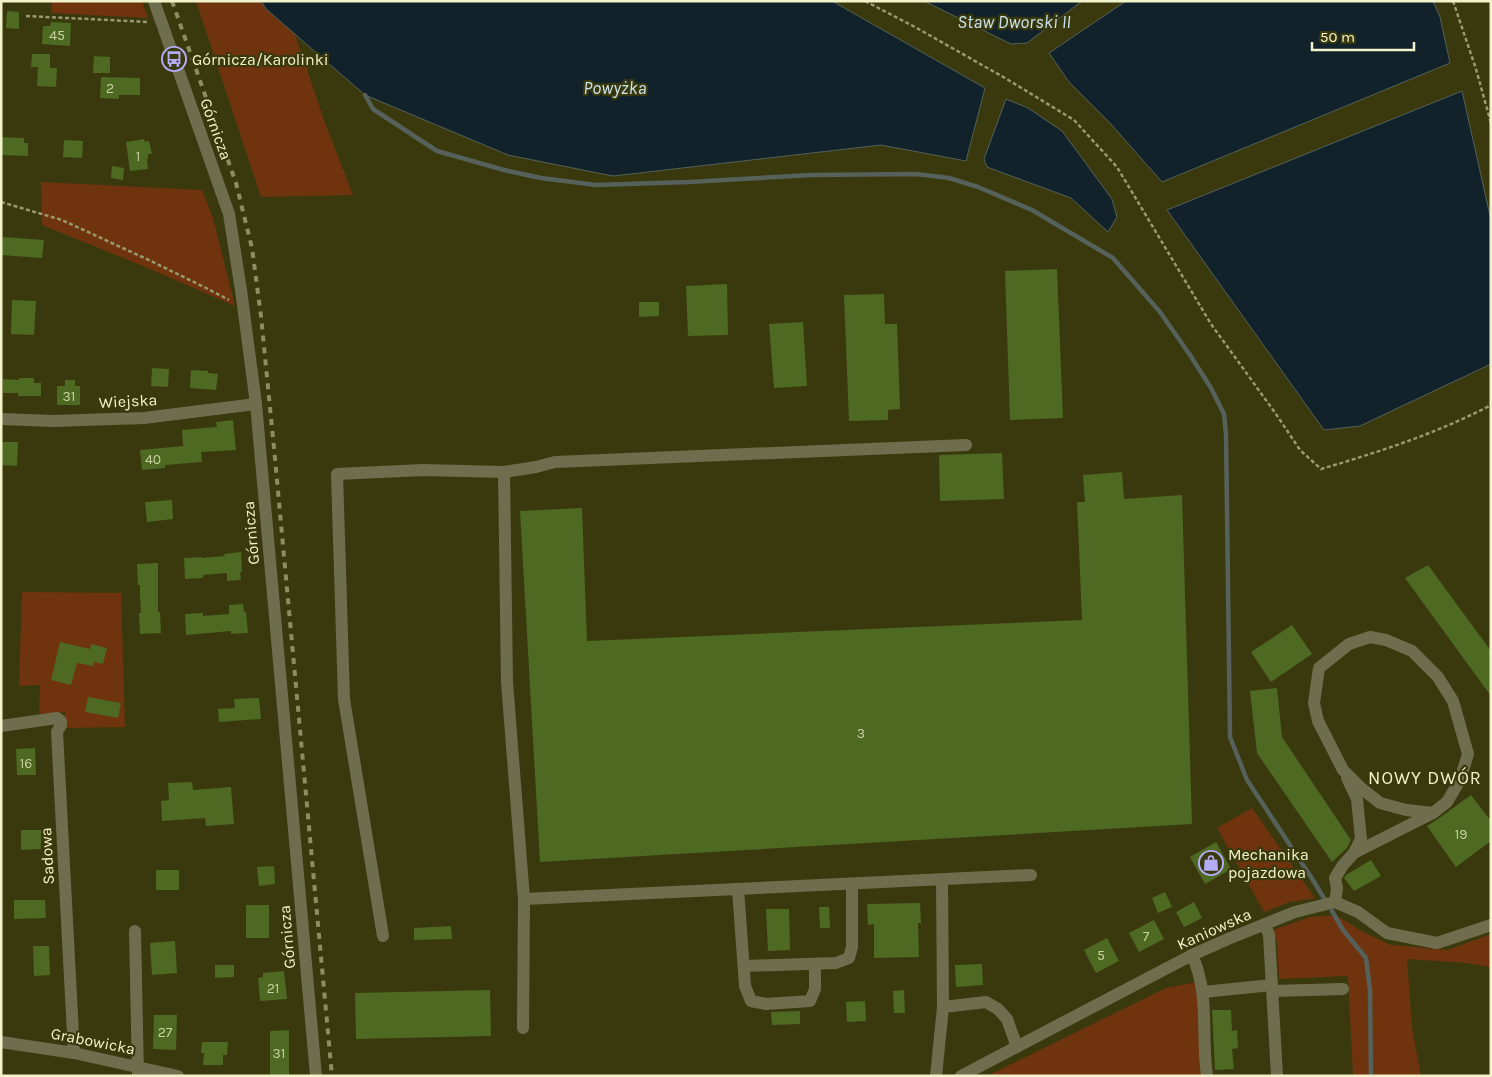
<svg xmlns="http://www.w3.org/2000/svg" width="1492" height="1077" viewBox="0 0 1492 1077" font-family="Karla,sans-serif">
<rect width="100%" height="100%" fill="#3a390d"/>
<g fill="#6f340e">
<path d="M52,1h90l6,17 -97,-5z"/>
<path d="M196,1h65l5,8 29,25 29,86 29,75 -92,2z"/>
<path d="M41,182l161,8 11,28 22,88 -92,-40 -101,-41z"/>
<path d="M22,592l99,1 4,134 -60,1v-16l-26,2 1,-29 -21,1z"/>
<path d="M1252,808l63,90 -25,4 -26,10 -47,-84z"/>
<path d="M1336,915l27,17 28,13 57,5 43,-16v33l-24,-4 -60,-4 5,68 9,49h-68l-5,-100 -69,3 -2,-36 -4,-13 37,-13z"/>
<path d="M1197,982l4,94h-214l179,-88z"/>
</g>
<g fill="#12222a" stroke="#55615a">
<path d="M261,1h571l153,87 -19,73 -85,-16 -268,31 -105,-21 -143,-60 -99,-86z"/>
<path d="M924,1h158l-55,42 -16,1z"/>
<path d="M1126,1h307l7,16 10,46 -288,119 -52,-59 -41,-41 -20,-29z"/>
<path d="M1462,91l29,129v144l-131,62 -36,4 -157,-220z"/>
<path d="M1006,99l22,9 34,23 50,68 5,18 -9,15 -37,-34 -84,-31 -3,-8z"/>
</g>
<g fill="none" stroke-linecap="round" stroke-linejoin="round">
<g stroke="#55615a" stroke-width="4.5">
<path d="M365,95l8,14 64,42 67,19 37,8 55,7 93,-3 123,-7 104,-1 33,4 29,9 54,23 81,48 47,54 30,43 21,33 13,26 2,20 4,303 17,43 64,97 13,21"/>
<path d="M1332,911l11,19 23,28 4,32 1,86"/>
</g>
</g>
<g fill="#4d6922">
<path d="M7,11l12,1v17l-13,-1z"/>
<path d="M51,22l20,1 -1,23 -28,-2 1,-18h7z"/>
<path d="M32,54h18v14h7l-1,19 -19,-1 1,-19h-7z"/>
<path d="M94,56l16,1v16h-17z"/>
<path d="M101,77l39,1v17h-21v4l-19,-1z"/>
<path d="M1,137l23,1v5h4v13l-27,-1z"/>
<path d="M144,139l1,3 4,-1 3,13h-4v4l-1,1 1,10 -18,2 -4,-29z"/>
<path d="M64,140l19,1 -1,17 -19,-1z"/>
<path d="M112,166l12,2 -1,12 -12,-2z"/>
<path d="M3,237l41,3 -2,18 -41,-3z"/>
<path d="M1057,269l6,149 -53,2 -5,-149z"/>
<path d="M727,284l1,51 -40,1 -2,-50z"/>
<path d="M884,294l1,30h12l3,85 -12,1v10l-39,1 -5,-126z"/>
<path d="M12,300l24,1 -2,34 -23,-1z"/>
<path d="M639,302h20v14l-20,1z"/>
<path d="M803,322l4,64 -33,2 -5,-64z"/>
<path d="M152,368l17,1 -1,18 -17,-1z"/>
<path d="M191,370l17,1v2l10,1 -2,16 -26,-2z"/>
<path d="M19,378h15v5h7v13h-23v-3h-15v-14l16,1z"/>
<path d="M65,380h10v6h5v19h-23v-19h8z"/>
<path d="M233,420l3,30 -35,2 1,10 -37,3v3l-23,2 -2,-20 43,-4 -1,-16 35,-3 -1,-5z"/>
<path d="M1,442h17l-1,24 -16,-1z"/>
<path d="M1002,453l2,46 -64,2 -1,-46z"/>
<path d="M1122,472l2,27 58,-4 10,329 -652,38 -20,-351 62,-3 5,133 495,-21 -5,-118h8l-2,-27z"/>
<path d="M172,500l1,19 -26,3 -2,-20z"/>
<path d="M241,552l1,20h-2l1,8 -14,1v-8l-24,2v3l-18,1 -1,-21 18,-1v1l23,-2 -1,-2z"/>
<path d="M158,563v49h2l1,21 -21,1 -1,-21h2l-1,-18v-10h-2l-1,-21z"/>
<path d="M1428,565l63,86v45l-86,-118z"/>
<path d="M243,604l1,8h2l2,21 -17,1v-3l-45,4 -1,-21 18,-1v3l26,-2v-9z"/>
<path d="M1292,625l20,29 -41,28 -20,-30z"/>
<path d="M60,642l30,7 1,-5 16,4 -4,16 -9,-2 -1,4 -16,-3 -6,22 -20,-5z"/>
<path d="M1277,688l5,49 69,103 -4,8 -15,14 -75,-109 -7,-62z"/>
<path d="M88,697l33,6 -3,15 -33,-6z"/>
<path d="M259,698l2,21 -42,3 -1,-13 17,-1 -1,-9z"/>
<path d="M35,748l1,27h-19l-1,-26z"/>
<path d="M192,782l1,8 38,-3 3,37 -28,2 -1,-8 -43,3 -1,-20 8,-1 -1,-17z"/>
<path d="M1471,795l20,26v20l-35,26 -29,-41 11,-7z"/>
<path d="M21,830h20v19l-20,1z"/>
<path d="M1216,842l15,27 -26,15 -15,-27z"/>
<path d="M1371,860l10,16 -27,15 -10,-13 2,-3z"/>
<path d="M274,866l1,18 -16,2 -2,-19z"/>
<rect x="156" y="870" width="23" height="20"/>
<path d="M1165,892l7,15 -14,6 -6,-15z"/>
<path d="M14,900h31l1,18 -32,1z"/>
<path d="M1194,902l8,16 -18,9 -8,-15z"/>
<path d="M920,903l1,20h-3l1,34 -45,1v-34l-6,1 -1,-21z"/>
<rect x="246" y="905" width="23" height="33"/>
<path d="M819,907h10l1,21h-10z"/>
<path d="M766,909h23l1,41 -22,1z"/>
<path d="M1154,920l10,19 -25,13 -10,-19z"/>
<path d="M451,926l1,13 -38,1v-12z"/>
<path d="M1107,938l12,23 -23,12 -12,-23z"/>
<path d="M175,941l2,32 -25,2 -2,-32z"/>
<path d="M33,946h16l1,29 -16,1z"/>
<path d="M982,964l1,21 -27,2 -1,-22z"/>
<path d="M215,965h19v12l-19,1z"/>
<path d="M284,971l3,28 -27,2 -2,-23 5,-1v-4z"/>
<path d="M490,990l1,46 -135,3 -1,-46z"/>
<path d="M904,990l1,23h-11l-1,-22z"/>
<path d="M865,1001l1,20 -19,1 -1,-20z"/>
<path d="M1212,1010h19l1,21 5,-1 1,18 -6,1 2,20 -19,1z"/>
<path d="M800,1011v13l-28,1 -1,-13z"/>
<path d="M154,1015h23l-1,35 -23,-1z"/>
<path d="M289,1030v46h-19v-45z"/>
<path d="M202,1042h26l-1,13h-4v10h-20l1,-12h-3z"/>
</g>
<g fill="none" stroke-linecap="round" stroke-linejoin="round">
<g stroke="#99996f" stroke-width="2.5" stroke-dasharray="4 2.5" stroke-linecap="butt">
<path d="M865,1l50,26 90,51 69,42 43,47 94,157 65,90 24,36 21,19c58,-17 117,-36 170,-64"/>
<path d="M1453,1l23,68 15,54"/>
<path d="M26,16l123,6"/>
<path d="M1,202l61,18 91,42 53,26 23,12"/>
</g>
<g stroke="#6e6e4f" stroke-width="12">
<path d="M154,1l75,213 12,76 15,114 60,672"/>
<path d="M1,419l52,2 91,-3 112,-14"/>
<path d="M504,472l3,210 17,217 -1,129"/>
<path d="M1370,637l16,3 26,11 26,26 15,24 15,53 -8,26 -13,22 -14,11 -27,-3 -26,-7 -19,-15 -18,-18 -25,-49 -4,-18 5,-35 30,-24z"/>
<path d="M1,726l56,-8 4,3v4l-4,7 17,321"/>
<path d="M1354,853l79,-40"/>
<path d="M738,889l7,97 6,15 15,3 44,-3 5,-12v-25"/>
<path d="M524,899l507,-24"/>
<path d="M1335,902l2,-14 -2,-10 8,-13 11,-12 7,-14 -4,-40 -10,-21"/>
<path d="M1265,924l4,11 8,141"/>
<path d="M135,931l3,145"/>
<path d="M383,936l-39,-237 -7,-225 86,-4 81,2 32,-5 19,-5 411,-17"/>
<path d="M1192,955c18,39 9,80 15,121"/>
<path d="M744,966l92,-3 13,-5 3,-11v-63"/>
<path d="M1273,991l70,-2"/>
<path d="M1203,992l69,-7"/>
<path d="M943,1007l43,-5 12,7 9,10 10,28"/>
<path d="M1,1042l73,11 104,23"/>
<path d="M936,1076l7,-69 -1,-127"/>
<path d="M961,1076l231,-121 36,-16 67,-27 40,-10 23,10 29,21 50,10 54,-18"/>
</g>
<path stroke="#8d8d63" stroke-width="4" stroke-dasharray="6 6" stroke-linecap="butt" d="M172,1l64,182 16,65 9,68 13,132 58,628"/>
</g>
<defs>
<symbol id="bus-ring" viewBox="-11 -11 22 22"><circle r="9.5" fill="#3a390d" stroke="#b4acf9" stroke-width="1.5"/><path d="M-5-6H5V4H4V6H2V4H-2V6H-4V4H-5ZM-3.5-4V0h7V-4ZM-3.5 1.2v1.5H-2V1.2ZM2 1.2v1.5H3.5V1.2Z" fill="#b4acf9"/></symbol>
<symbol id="shop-ring" viewBox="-11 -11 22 22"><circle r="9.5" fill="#3a390d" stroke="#b4acf9" stroke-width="1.5"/><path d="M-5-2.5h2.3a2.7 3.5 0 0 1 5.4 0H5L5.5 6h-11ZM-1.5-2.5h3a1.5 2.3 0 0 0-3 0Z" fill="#b4acf9"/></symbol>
</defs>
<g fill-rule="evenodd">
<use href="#bus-ring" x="160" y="45" width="28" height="28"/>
<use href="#shop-ring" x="1197" y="849" width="28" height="28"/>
</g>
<g text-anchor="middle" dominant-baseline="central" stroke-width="4.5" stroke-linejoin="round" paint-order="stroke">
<g font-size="14" fill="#c9d0a1">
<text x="57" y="35">45</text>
<text x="110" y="88">2</text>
<text x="138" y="156">1</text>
<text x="69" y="396">31</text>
<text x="153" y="459">40</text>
<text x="861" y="733">3</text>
<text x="26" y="763">16</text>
<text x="1461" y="834">19</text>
<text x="1146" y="936">7</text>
<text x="1101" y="955">5</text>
<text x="273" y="988">21</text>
<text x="165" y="1032">27</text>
<text x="279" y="1053">31</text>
</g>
<g font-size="16" fill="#f2f3cb" stroke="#3a390d" text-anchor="start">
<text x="192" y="59">Górnicza/Karolinki</text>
<text x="1228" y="854">Mechanika<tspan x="1228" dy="18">pojazdowa</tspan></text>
</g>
<g font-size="16" fill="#f2f3cb" stroke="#3a390d">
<text transform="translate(216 129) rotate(70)">Górnicza</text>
<text transform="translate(128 401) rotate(-3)">Wiejska</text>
<text transform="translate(251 533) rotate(-95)">Górnicza</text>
<text transform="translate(47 856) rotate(-93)">Sadowa</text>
<text transform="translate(1214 929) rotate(-24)">Kaniowska</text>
<text transform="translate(287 937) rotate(-95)">Górnicza</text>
<text transform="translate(93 1041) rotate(11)">Grabowicka</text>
</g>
<g font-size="18" font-style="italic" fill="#c9e3ef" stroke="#3a390d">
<text x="1014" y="22">Staw Dworski II</text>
<text x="615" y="88">Powyżka</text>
</g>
<g font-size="18" letter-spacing="1" fill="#f2f3cb" stroke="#3a390d">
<text x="1425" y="778">NOWY DWÓR</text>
</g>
</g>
<rect width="1492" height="1077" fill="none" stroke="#f2f3cb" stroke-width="5"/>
<path d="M1312 42v8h102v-8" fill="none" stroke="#f2f3cb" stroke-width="2.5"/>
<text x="1320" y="42" font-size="15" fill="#f2f3cb" stroke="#3a390d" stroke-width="4" paint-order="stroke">50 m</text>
</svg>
